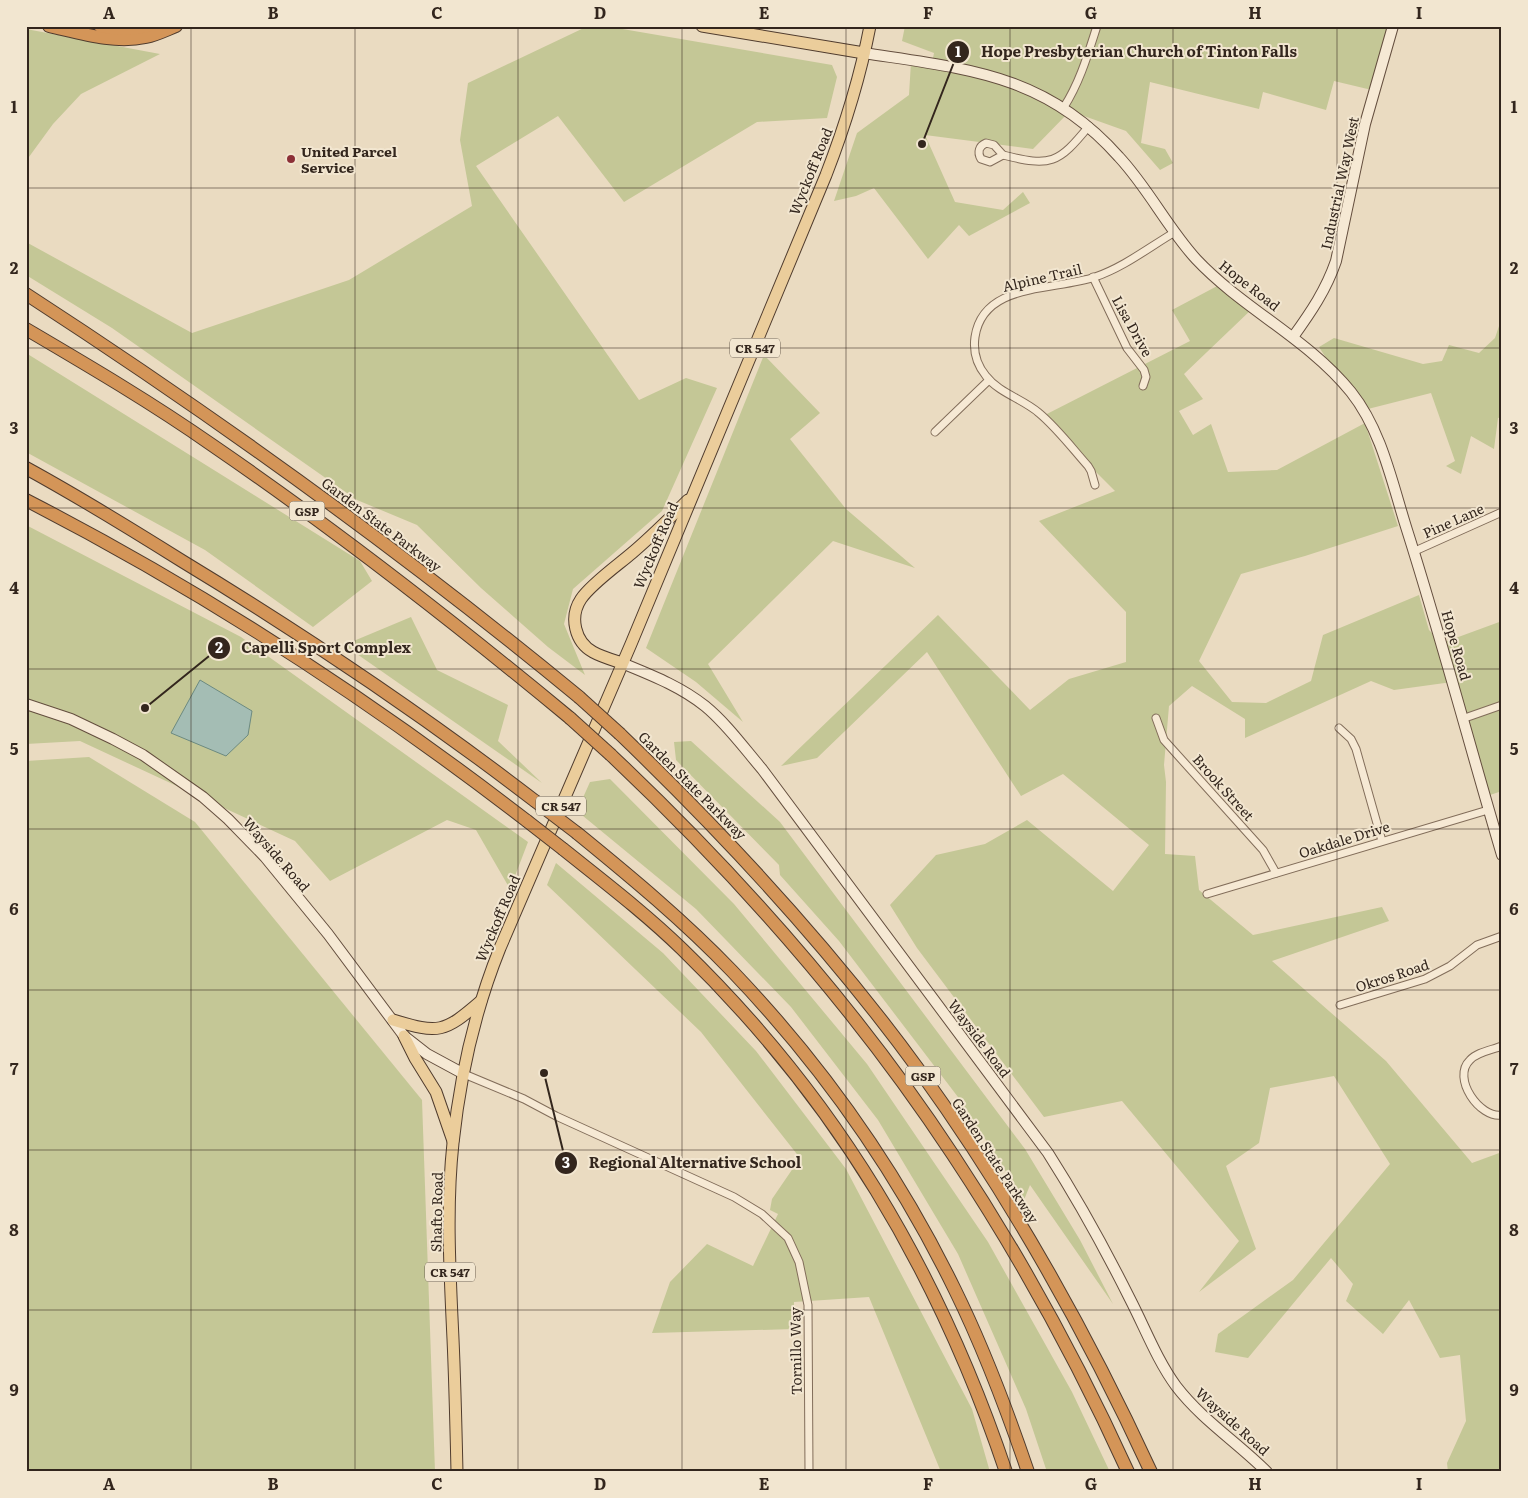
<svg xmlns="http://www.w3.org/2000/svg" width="1528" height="1498" viewBox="0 0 1528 1498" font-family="Literata,serif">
<rect width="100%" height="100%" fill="#eadbc1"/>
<g fill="#c4c796">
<path d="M588,26h17l227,39 5,12 -10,41 -70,4 -133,80 -66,-86 -82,50 163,234 47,-22 31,10 -55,123 -89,78 -9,35 21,51 -37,-28 -67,-59 -64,-63 -60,-25 -245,-172 -86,-53v-33l166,91 157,-53 123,-74 -12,-66 8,-57z"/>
<path d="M905,26h488l-17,65 -42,-10 -8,29 -63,-18 -4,17 -109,-27 -9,61 24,6 8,14 -13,7 -34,-39 -56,-20 -37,38 -108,-14 30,67 48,8 20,-18 7,11 -61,33 -10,-11 -31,34 -54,-71 -18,8 -22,5 23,-68 52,-38 2,-33 21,1 2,-10 -32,-12z"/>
<path d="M26,29l134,25 -79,40 -28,30 -27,37z"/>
<path d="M1221,284l32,24 -69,66 19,25 -24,12 14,24 18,-11 17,48 49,-2 88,-47 33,103 -93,30 -64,18 -42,87 33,41 34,1 45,-22 12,-46 96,-40 10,35 13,13 60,-22v170l-18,6 -32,-115 -58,8 -23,-9 -126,57v-19l-53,-33 -23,20 -5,59 2,17 -1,72 30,2 4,34 54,45 129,-28 7,14 -117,40 114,100 86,102 30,-11v320h-54l-1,-9 19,-42 -6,-66 -20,3 -31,-58 -26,34 -37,-33 7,-17 -22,-26 -83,100 -33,-6 3,-18 75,-54 97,-116 -56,-88 -64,12 -11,55 -33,23 30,83 -57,43 40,-51 -117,-140 -78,16 -127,-169 -27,-43 46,-50 49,-11 42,-24 86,71 36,-46 -86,-71 -42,22 -94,-144 -110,106 -36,8 157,-151 92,95 39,-31 57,-17v-50l-87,-91 76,-30 -74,-74 149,-76 -18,-31z"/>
<path d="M1502,317v100l-4,1 -4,31 -23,-13 -10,38 -15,-8 9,-5 -24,-68 -71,18 -41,-64 15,-9 89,26 19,-3 7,-16 30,8 16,-15z"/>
<path d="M26,353l334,208 12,20 -59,46 -108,-77 -179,-98z"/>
<path d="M764,355l56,58 -30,26 56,70 69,59 -82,-27 -125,123 35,58 -47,-40 -50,-34z"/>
<path d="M26,525l215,112 287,205 -18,47 -34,-59 -29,-10 -117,61 -35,-40 -215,-100 -54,3z"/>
<path d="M411,617l26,53 71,35 -10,36 44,42 -198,-138z"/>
<path d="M691,741l89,81 245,327 55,91 33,64 -83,-119 -6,15 -63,-99 -122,-160 -59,-66 -1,-10 -103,-105 -2,-18z"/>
<path d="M89,757l106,65 227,278 13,372h-409v-711z"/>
<path d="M610,779l124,125 133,160 121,178 84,150 38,80h-63l-21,-63 -68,-155 -80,-134 -87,-113 -95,-98 -119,-98 13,-29z"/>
<path d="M556,863l107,90 93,98 90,118 126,240 18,63h-49l-72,-175 -75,5v27l-142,4 18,-51 37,-38 46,22 25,-52 -8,-4 2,-11 28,-41 -99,-126 -154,-147z"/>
</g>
<path fill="#a4bdb4" stroke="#6c8a80" d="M200,680l52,31 -4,24 -22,21 -55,-23z"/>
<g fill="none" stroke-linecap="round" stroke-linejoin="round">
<defs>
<g id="street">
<path d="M1064,107c16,-25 24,-53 33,-81"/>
<path d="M986,143l8,2 9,10 -13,7 -9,-3c-4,-7 -2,-13 5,-16z"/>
<path d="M1003,155c48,12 55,9 86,-29"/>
<path d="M1093,277l34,71 17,22 2,7 -3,9"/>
<path d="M935,432l54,-52"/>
<path d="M1095,485l-4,-14 -3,-5c-16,-18 -31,-38 -49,-53 -16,-14 -40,-20 -53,-37 -9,-11 -13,-25 -11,-39 8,-55 79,-46 120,-60 29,-10 53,-29 80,-45"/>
<path d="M1415,551l87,-39"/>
<path d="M1156,718l8,22 99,110 13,23"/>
<path d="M1462,719l40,-14"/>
<path d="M1339,728l12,11 5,10 26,92"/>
<path d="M1207,894l281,-84"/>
<path d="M1340,1005l85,-26 25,-13 27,-21 25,-9"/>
<path d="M1502,1046c-10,4 -25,6 -32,14 -19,18 10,59 32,55"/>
<path d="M464,1074l60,25 32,17 178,81 28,17 26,24 11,24 9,43 1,167"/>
</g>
<g id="secondary">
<path d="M864,53c103,16 182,21 255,104 29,31 48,70 77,102 47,50 111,79 155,133 31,39 41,91 56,138 34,107 63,217 95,325"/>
<path d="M1293,337c18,-25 33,-47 43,-76l29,-137 28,-98"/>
<path d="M622,663c29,12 58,23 83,43 22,18 39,42 57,63l286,384c30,47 57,96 82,146 15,29 27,61 46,87 26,34 61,56 91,86"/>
<path d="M26,704l45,15 42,20 30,16 60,42 25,22 37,38 63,77 76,102 23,18 37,20"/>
</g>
<g id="primary">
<path d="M702,26l162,27"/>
<path d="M622,663c-9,-3 -20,-6 -29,-11 -18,-10 -24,-35 -12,-53 10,-15 37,-34 51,-46 20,-17 38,-35 56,-53"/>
<path d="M393,1020c46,14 51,13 88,-19"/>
<path d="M404,1036l11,22 21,34 17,49"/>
<path d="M457,1472c-1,-44 -2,-89 -4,-133 -3,-65 -7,-131 0,-196 7,-66 22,-133 47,-195l131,-304 195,-469c19,-49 34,-97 44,-149"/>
</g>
<g id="highway">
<path d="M49,26c31,7 65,18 97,11 10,-2 20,-7 30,-11"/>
<path d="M100,26c16,4 32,4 48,0"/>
<path d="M26,294c191,124 377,258 553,403"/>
<path d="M26,329c63,37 126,74 186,116 124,85 242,177 358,273"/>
<path d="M26,468c53,29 105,61 156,93 122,74 240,153 353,240"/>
<path d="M26,500c177,91 343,199 501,321"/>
<path d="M620,734c108,104 211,215 299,336 91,126 167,261 232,402"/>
<path d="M611,755c128,121 245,253 342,400 67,101 125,207 175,317"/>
<path d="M577,833c54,44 107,88 155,138 90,94 166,202 223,319 29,59 52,120 73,182"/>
<path d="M563,849c40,32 82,64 119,100 154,149 256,321 324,523"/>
</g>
</defs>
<use href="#street" stroke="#826d5a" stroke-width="9"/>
<use href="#secondary" stroke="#644e3e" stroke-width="12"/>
<use href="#primary" stroke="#503c2e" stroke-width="13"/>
<use href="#highway" stroke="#503c2e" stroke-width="14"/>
<use href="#street" stroke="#f6e9d4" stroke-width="7"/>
<use href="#secondary" stroke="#f6e9d4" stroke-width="10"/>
<use href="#primary" stroke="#ebcd9b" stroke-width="11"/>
<use href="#highway" stroke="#d49558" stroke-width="12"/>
<defs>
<g id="highway-bridge">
<path d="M579,697l41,37"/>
<path d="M570,718l41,37"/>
<path d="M535,801l42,32"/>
<path d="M527,821l36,28"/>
</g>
</defs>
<use href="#highway-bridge" stroke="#503c2e" stroke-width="14" stroke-linecap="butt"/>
<use href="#highway-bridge" stroke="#d49558" stroke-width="12"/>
</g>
<path fill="none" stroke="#33261d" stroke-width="1" stroke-opacity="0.55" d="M191,26v1446M355,26v1446M518,26v1446M682,26v1446M846,26v1446M1010,26v1446M1173,26v1446M1337,26v1446M26,188h1476M26,348h1476M26,508h1476M26,669h1476M26,829h1476M26,990h1476M26,1150h1476M26,1310h1476"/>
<circle fill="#8c2f36" stroke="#f2e6d0" stroke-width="2" cx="291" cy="159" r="5"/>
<g text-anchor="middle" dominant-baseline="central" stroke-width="4" stroke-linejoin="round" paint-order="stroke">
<g fill="#f2e6d0" stroke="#6c6053" stroke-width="1">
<rect x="730" y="338.5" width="50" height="19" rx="4"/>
<rect x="289.5" y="501.5" width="35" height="19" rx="4"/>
<rect x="536" y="796.5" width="50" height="19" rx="4"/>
<rect x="905.5" y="1066.5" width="35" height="19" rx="4"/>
<rect x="425" y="1262.5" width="50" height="19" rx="4"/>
</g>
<g font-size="12" font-weight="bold" fill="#33261d">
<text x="755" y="348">CR 547</text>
<text x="307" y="511">GSP</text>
<text x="561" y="806">CR 547</text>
<text x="923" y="1076">GSP</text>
<text x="450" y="1272">CR 547</text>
</g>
<g font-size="14" font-weight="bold" fill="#33261d" stroke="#f2e6d0" text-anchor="start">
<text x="301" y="151">United Parcel<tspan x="301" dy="16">Service</tspan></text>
</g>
<g font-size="14" fill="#33261d" stroke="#f2e6d0">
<text transform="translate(810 171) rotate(-68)">Wyckoff Road</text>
<text transform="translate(1339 183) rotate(-78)">Industrial Way West</text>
<text transform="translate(1042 277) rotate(-13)">Alpine Trail</text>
<text transform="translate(1250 285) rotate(38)">Hope Road</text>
<text transform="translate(1133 326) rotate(61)">Lisa Drive</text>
<text transform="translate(1453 520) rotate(-24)">Pine Lane</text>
<text transform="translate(382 524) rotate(37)">Garden State Parkway</text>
<text transform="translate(655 545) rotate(-67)">Wyckoff Road</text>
<text transform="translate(1457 645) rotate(74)">Hope Road</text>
<text transform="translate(693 785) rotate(45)">Garden State Parkway</text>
<text transform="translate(1224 787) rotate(48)">Brook Street</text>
<text transform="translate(1344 839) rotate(-17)">Oakdale Drive</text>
<text transform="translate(277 854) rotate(49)">Wayside Road</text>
<text transform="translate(497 918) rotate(-67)">Wyckoff Road</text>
<text transform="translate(1392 975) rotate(-18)">Okros Road</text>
<text transform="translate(980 1038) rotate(53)">Wayside Road</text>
<text transform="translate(996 1160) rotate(57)">Garden State Parkway</text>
<text transform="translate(436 1212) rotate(-89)">Shafto Road</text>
<text transform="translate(795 1351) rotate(-91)">Tornillo Way</text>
<text transform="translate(1233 1421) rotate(42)">Wayside Road</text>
</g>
</g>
<path fill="none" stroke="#33261d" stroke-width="2" d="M922 144L958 52M145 708L219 648M544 1073L566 1163"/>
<g fill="#33261d" stroke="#f2e6d0" stroke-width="2">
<circle cx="922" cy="144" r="5"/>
<circle cx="145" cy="708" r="5"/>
<circle cx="544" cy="1073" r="5"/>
<circle cx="958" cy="52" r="12"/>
<circle cx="219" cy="648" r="12"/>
<circle cx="566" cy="1163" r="12"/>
</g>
<g font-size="15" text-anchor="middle" font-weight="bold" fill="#fff">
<text x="958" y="57">1</text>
<text x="219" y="653">2</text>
<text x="566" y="1168">3</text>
</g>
<g font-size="15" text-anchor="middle" font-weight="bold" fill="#33261d" stroke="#f2e6d0" stroke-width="4" stroke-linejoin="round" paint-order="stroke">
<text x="1139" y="57">Hope Presbyterian Church of Tinton Falls</text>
<text x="326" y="653">Capelli Sport Complex</text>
<text x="695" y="1168">Regional Alternative School</text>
</g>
<rect width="1528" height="1498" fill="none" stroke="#f2e6d0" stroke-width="55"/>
<rect x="28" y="28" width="1472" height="1442" fill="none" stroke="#33261d" stroke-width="2"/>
<g font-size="16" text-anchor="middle" font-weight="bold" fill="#33261d">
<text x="109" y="19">A</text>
<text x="273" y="19">B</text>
<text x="437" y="19">C</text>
<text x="600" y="19">D</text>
<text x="764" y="19">E</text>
<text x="928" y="19">F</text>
<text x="1091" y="19">G</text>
<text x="1255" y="19">H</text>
<text x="1419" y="19">I</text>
<text x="14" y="113">1</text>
<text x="1514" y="113">1</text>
<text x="14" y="274">2</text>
<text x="1514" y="274">2</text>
<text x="14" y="434">3</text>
<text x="1514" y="434">3</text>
<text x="14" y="594">4</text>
<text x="1514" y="594">4</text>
<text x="14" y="755">5</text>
<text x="1514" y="755">5</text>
<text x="14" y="915">6</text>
<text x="1514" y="915">6</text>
<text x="14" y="1075">7</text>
<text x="1514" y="1075">7</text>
<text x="14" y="1236">8</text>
<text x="1514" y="1236">8</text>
<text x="14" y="1396">9</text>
<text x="1514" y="1396">9</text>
<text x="109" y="1490">A</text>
<text x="273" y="1490">B</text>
<text x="437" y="1490">C</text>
<text x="600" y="1490">D</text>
<text x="764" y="1490">E</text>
<text x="928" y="1490">F</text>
<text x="1091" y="1490">G</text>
<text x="1255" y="1490">H</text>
<text x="1419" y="1490">I</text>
</g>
</svg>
